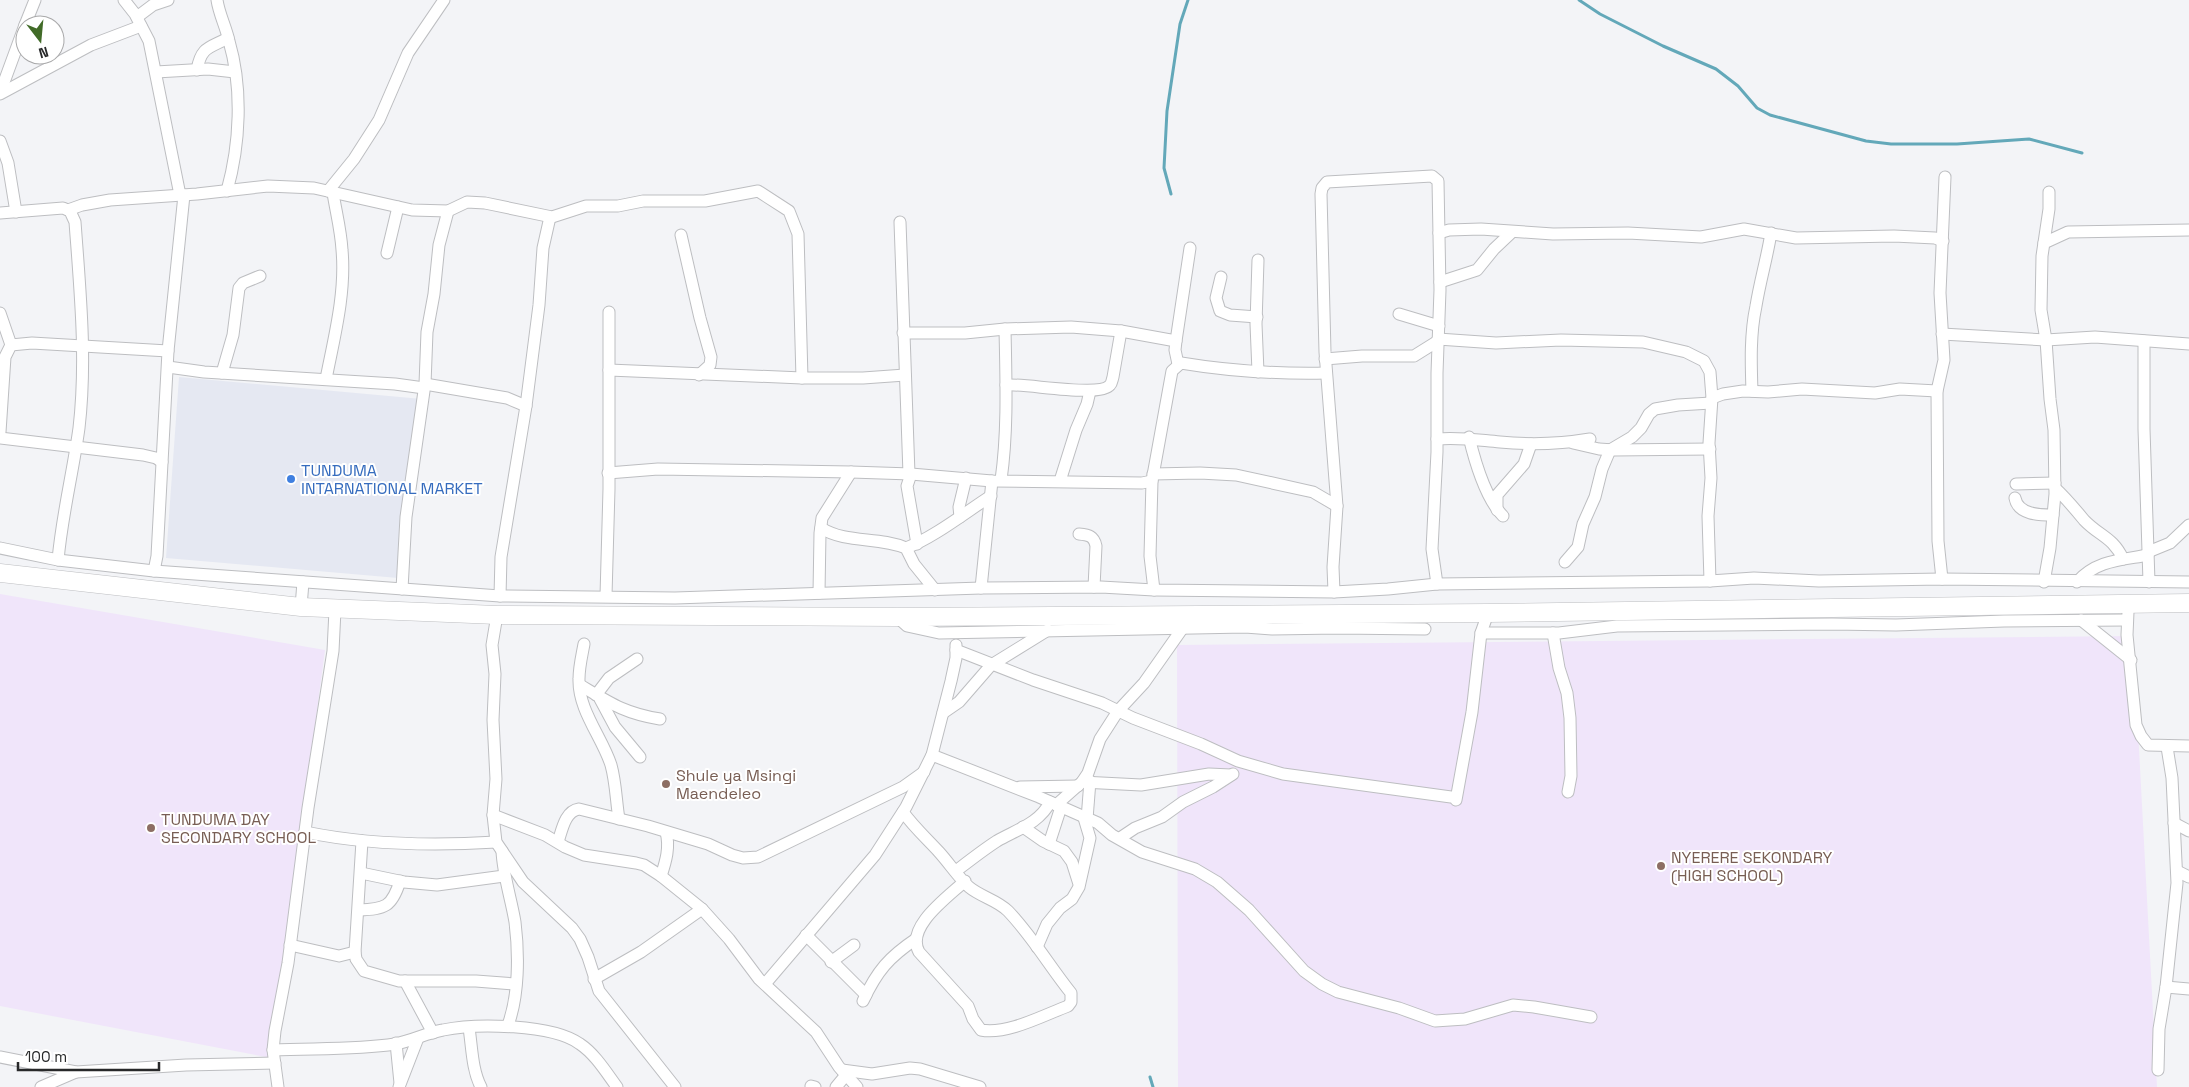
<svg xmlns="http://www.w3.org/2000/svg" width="2189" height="1087" viewBox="0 0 2189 1087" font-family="'Space Grotesk',sans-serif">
<rect width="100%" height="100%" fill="#f3f4f7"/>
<path fill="#e5e8f2" d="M179,377l243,22 -24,179 -232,-20z"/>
<g fill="#f0e5fa">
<path d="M0,594l325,56 -54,408 -271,-52z"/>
<path d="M2133,636l24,451h-979l-1,-442z"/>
</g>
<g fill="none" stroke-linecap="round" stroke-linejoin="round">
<g stroke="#63a8b9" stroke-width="3">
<path d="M1579,0l21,14 63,32 53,23 22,17 19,22 13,7 96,26 25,3h66l72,-5 53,14"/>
<path d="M1171,194l-7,-26 3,-57 13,-87 8,-24"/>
<path d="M1150,1077l3,10"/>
</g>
<defs>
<g id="minor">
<path d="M124,0l11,14 14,27 31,154"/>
<path d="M217,0c2,14 9,27 12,41 14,48 11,103 -2,150"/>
<path d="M137,17l16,-12 15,-5"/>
<path d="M25,25l10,-25"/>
<path d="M197,70c4,-24 13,-22 31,-32"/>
<path d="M156,72l52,-3 27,3"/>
<path d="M0,93l25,-68"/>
<path d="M0,94l91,-49 50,-19"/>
<path d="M0,141l8,22 8,49"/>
<path d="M328,191l26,-32 25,-39 29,-67 36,-53"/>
<path d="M68,210l14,-5 28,-5 87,-6 71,-8 46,2 98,22 36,1 19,-9 18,1 67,14 34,-11h32l25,-5h62l53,-10 31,20 9,23 4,144"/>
<path d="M0,213l63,-5 7,3 5,11c5,68 12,138 4,206 -6,44 -17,87 -21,132"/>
<path d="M900,222l9,252"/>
<path d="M1439,233l10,-3 32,-1 72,5 75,-1 73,4 43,-8 52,9 98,-2 41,2 8,3"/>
<path d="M681,235l19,83 11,39 -1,8 -11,10"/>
<path d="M2044,243l24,-11 121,-2"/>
<path d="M387,253l11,-46"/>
<path d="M1221,277l-5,21 4,13 10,4 27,2"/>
<path d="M1440,282l37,-12 17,-21 18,-17"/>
<path d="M0,313l11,32"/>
<path d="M1399,314l40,12"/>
<path d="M903,333h62l40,-4 66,-2 50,4 55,10"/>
<path d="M1942,334l104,6 49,-3 94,7"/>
<path d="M1438,339l58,4 65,-3 82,2 43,10 18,9 6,11 2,26 -3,45 2,35 -3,38 2,65"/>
<path d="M2144,341v88l5,153"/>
<path d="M1325,359l37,-3h52l24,-15"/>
<path d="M1178,364l-3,-14 1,-9 14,-93"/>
<path d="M168,367l36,5 191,12 29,4"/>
<path d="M609,370l193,8h61l42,-3"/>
<path d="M1258,372l-2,-48 2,-64"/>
<path d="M222,373l11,-38 6,-47 4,-5 17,-7"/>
<path d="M326,379c8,-41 20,-86 16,-129 -1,-19 -6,-38 -9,-57"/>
<path d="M425,384l82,14 19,8"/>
<path d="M1006,385c19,-2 94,13 104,0 2,-2 2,-5 3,-8l8,-46"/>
<path d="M1752,391c-1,-28 -2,-57 4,-85 4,-25 11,-48 15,-73"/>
<path d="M1712,398l11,-4 20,-3 25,1 34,-3 73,4 25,-4 37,2"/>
<path d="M0,432l5,-75 6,-12 21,-2 136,8"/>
<path d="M1469,437c6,25 16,61 34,79"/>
<path d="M0,438l143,17 13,3 6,4"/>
<path d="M1437,439c23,-2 40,1 63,3 30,3 60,2 90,-3"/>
<path d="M1573,443l26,6 15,1 96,-1"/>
<path d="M608,473l50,-4 193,3 60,2 81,7 150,2 10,-2"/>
<path d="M911,474l-4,12 10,58"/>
<path d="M1153,474l47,-1 36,2 77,17 24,14"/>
<path d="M1001,480c7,-49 5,-101 4,-151"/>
<path d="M1060,481l16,-51 11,-26 3,-13"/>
<path d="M2016,484l39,-1"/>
<path d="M2055,488c11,10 20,21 29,32 15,16 29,17 39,39"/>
<path d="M2015,498c3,17 25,17 38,17"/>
<path d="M1497,510v-15l27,-31 7,-20"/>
<path d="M960,517l-1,-10 7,-29"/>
<path d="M821,528c26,16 57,8 85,20l8,16 21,26"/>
<path d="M1079,534c10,1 15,2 17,12l-2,41"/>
<path d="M0,548l58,12 96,11 346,25 175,2 306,-10 120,-1 53,3 180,2 54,-3 49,-5 273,-3 44,-3 65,3 123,-2 247,3"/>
<path d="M906,548c27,-10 60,-36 85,-52"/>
<path d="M2148,552l22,-9 19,-18"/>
<path d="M1565,562l13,-15 5,-23 12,-27 7,-28 8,-19 22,-13 9,-9 8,-14 6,-5 23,-4 33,-2"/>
<path d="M154,571l3,-15 11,-205 16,-156"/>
<path d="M1942,579l-4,-38 -1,-150 7,-31 -4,-67 5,-116"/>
<path d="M2044,582l6,-34 5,-54 -1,-64 -4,-31 -4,-59 -5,-30 1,-54 7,-47v-17"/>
<path d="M2077,582c19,-22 45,-22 71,-27"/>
<path d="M981,588l11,-107"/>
<path d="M402,589l4,-72 19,-133 2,-52 7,-38 5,-49 9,-34"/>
<path d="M1154,590l-4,-34 2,-75 20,-110 9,-8c48,8 96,11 145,10"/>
<path d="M1334,592l-1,-25 4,-61 -12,-154 -4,-158 1,-6 5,-6 105,-6 6,5 2,109 -3,83v79l-5,97 5,35"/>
<path d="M819,593l1,-60 2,-15 29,-46"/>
<path d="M500,596l1,-39 25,-151 13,-101 4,-57 7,-31"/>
<path d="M606,596l3,-107v-177"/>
<path d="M301,607l2,-25"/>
<path d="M2128,612l-1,23 9,90 5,11 7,9 41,1"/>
<path d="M497,615l-5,30 3,29 -2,46 3,59 -3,36 3,27 27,40 49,46 8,11 8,18 11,34 76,96"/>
<path d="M897,617l10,9 32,7 306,-6 27,2 66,-1 87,1"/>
<path d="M2081,620l50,40"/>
<path d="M1481,633h78l58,-7 215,-2 64,1 108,-4 123,-1"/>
<path d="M1553,633l6,35 8,25 3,25 1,58 -3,16"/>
<path d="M584,644c-2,11 -5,23 -5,35 -1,31 23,58 32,86 5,18 5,36 8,54"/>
<path d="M956,650l77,30 69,23 31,15 68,26 37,17 45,13 168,23"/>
<path d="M993,664l55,-34"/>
<path d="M580,685c30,18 44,28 80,34"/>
<path d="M596,695l13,-17 28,-19"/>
<path d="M600,699l15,28 25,30"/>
<path d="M943,713l16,-11 33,-38"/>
<path d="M932,755l107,42 59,26 14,12 30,17 53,17 22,13 32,28 55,61 18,13 16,8 61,16 36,13 30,-2 48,-14 21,2 57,10"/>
<path d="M1082,782l59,3 68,-11 22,1"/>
<path d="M1020,787l58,-1"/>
<path d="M1456,800l16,-88 9,-79 7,-20"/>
<path d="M1056,805l26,-23 6,-9 12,-34 18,-28 26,-28 38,-54"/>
<path d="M903,812c10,14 24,27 36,40 10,11 19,25 30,35 12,10 28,13 39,24 24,25 42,56 63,82v9l-3,4c-24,9 -61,29 -87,24l-8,-11 -5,-13 -49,-54c-14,-25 29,-55 46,-71"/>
<path d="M493,815l52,20 20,12 19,8 52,8 8,2 17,11 41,33 27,30 30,40 57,53 23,35 18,20"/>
<path d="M1087,819l3,-38"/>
<path d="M2174,823l15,8"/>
<path d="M1023,827l20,14 21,10 8,11 7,22"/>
<path d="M305,832c63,13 127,14 191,10"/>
<path d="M1120,838l15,-10 27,-11 21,-15 30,-15 20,-13"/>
<path d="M362,841l-7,111 1,7 8,12 35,10h77l39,3"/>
<path d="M558,842c4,-12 7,-31 21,-33l69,17 60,18 24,11 11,3 15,-1 145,-70 21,-15"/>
<path d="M1049,844l12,-37"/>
<path d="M502,851c1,24 9,47 13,71 4,32 4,73 -7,103"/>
<path d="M956,871c13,-10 27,-21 41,-30 19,-11 43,-18 53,-39"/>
<path d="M2177,871l12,6"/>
<path d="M361,873l43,9 33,3 67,-9"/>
<path d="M661,876c5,-15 9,-29 5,-44"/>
<path d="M359,910c26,-1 33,-3 41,-29"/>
<path d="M806,935l60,60"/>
<path d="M290,945l49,11 16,-4"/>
<path d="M1037,947l10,-23 13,-16 12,-9 7,-12 11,-49 -6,-20"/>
<path d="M831,962l23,-17"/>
<path d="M594,979l47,-27 61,-43"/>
<path d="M405,981l28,52"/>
<path d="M765,984l110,-129 31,-48 26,-52 19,-74 5,-23v-13"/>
<path d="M2166,987l23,2"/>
<path d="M863,1001c14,-30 26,-44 53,-62"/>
<path d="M469,1028c3,19 3,42 12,59"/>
<path d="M396,1043l4,40"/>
<path d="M273,1050c41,-2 82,0 122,-6 17,-3 31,-11 48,-14 33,-7 110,-6 137,14 15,10 26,28 37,43"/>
<path d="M0,1057l76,15 110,-7 89,-2"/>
<path d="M842,1070l30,4 38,-6 10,1 60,18"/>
<path d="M2158,1070l1,-41 7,-42 11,-104 -5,-105 -5,-31"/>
<path d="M811,1086l4,1"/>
<path d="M41,1087l35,-15"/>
<path d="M278,1087l-5,-37 2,-19 13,-68 20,-155 25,-157 2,-41"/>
<path d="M399,1087l19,-49"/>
<path d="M836,1087l10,-12"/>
</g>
<path id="highway" d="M0,573l301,34 196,8 400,2 591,-4 701,-10"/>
</defs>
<use href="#minor" stroke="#bdbec1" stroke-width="13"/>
<use href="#highway" stroke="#bdbec1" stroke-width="19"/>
<use href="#minor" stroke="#fff" stroke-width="11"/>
<use href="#highway" stroke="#fff" stroke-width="18"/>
</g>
<circle fill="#3f7fe0" stroke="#fff" stroke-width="2" cx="291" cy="479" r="5"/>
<g fill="#8d6e63" stroke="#fff" stroke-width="2">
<circle cx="666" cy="784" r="5"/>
<circle cx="151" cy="828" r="5"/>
<circle cx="1661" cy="866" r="5"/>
</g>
<g text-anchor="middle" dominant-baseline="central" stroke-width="4" stroke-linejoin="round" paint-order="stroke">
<g font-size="16" fill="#366cbe" stroke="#fff" text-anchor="start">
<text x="301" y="470">TUNDUMA<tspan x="301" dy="18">INTARNATIONAL MARKET</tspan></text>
</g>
<g font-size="16" fill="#785e54" stroke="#fff" text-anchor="start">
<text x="676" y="775">Shule ya Msingi<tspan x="676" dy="18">Maendeleo</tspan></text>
<text x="161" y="819">TUNDUMA DAY<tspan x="161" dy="18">SECONDARY SCHOOL</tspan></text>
<text x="1671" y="857">NYERERE SEKONDARY<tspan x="1671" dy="18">(HIGH SCHOOL)</tspan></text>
</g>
</g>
<g transform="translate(40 40) rotate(164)"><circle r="24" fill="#ffffff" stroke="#a9a9aa"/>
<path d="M0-4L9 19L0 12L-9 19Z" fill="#416b28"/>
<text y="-8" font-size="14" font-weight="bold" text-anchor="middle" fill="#28292a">N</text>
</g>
<path d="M18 1062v8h141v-8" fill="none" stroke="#28292a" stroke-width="2.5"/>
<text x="25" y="1062" font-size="15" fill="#28292a" stroke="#ffffff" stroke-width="4" paint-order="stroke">100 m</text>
</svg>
